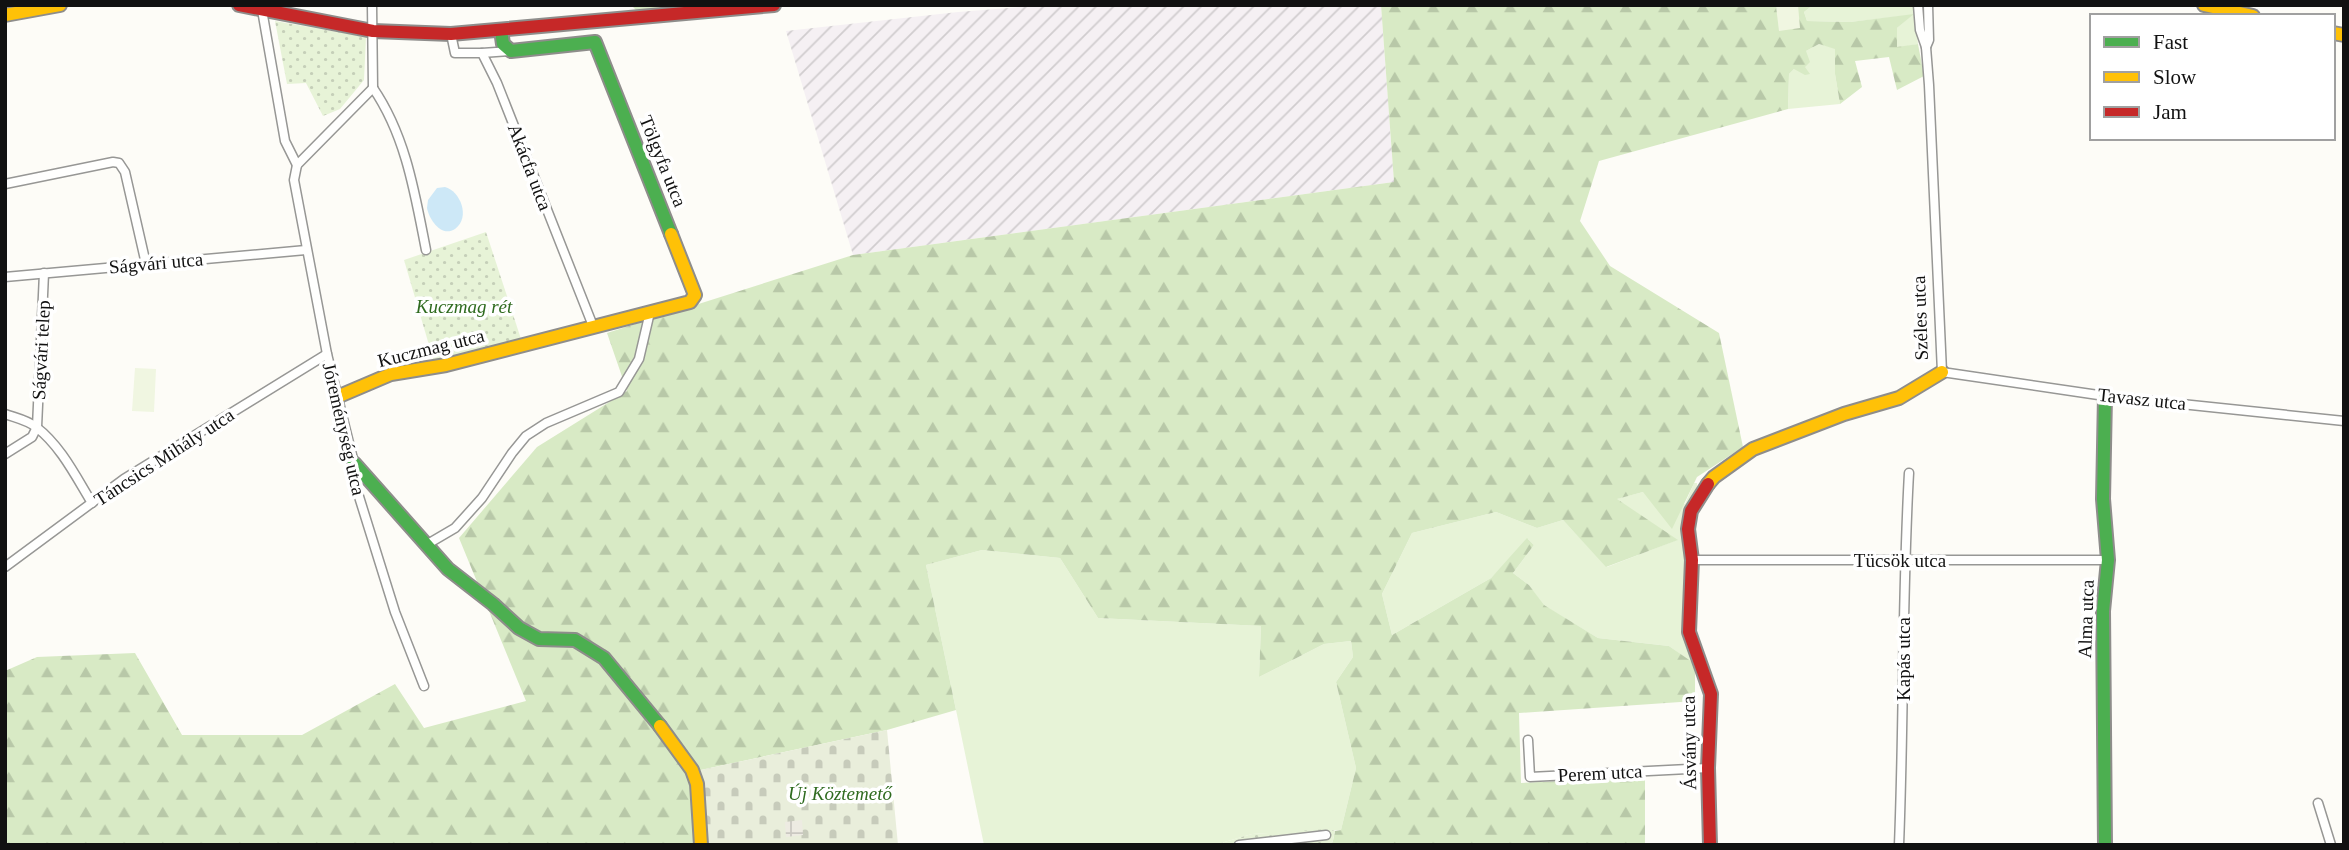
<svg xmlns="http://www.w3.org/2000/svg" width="2349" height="850" viewBox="0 0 2349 850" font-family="Georgia,serif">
<defs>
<pattern id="industrial-furrows" width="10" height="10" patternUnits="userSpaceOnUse" patternTransform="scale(1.75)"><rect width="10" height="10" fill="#f5f0f3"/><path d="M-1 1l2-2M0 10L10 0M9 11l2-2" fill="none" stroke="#d1cdcf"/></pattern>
<pattern id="forest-firs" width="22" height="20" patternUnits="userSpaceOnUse" patternTransform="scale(1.75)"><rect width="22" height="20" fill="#d8eac5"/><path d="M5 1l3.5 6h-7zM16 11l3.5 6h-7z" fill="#b8c8a8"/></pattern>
<pattern id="cemetery-stones" width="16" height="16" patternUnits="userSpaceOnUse" patternTransform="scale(1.75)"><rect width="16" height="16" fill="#e9eedb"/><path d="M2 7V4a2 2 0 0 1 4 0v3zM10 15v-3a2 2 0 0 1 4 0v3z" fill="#c7cbbb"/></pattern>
<pattern id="park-dots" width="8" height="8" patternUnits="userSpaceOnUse" patternTransform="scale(1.75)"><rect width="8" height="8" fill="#e7f3d7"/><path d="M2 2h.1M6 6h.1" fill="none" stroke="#c5cfb8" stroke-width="1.8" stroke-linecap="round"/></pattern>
<pattern id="plaza-grid" width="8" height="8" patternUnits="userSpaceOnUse" patternTransform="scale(1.75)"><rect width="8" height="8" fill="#edebe2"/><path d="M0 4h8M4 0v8" fill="none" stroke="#cac8c1"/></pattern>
</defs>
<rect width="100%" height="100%" fill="#fdfcf7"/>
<path fill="url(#industrial-furrows)" d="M1045,5h336l13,177 -541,73 -67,-224 172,-19z"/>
<g fill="#e7f3d7">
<path d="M1813,5h101l4,39 -21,4v-20l15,-13 -62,7 -43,-1 -3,-9z"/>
<path d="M1819,44l16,4v26l5,30 -52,5 1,-35 5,-5 11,-3 1,-15z"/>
<path d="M1694,483h3l-3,181 -25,-18 -71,-8 -55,-33 -14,-20 -16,-12 21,-28 -6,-6 -37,39 -99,57 -10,-41 30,-61 84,-21 41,16 26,-8 44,47 70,-27 -61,-41 27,-7 42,12z"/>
<path d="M982,550l78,8 38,60 163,8 -2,51 65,-33 27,-3 2,16 -17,25 20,86 -15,62 -89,4 -38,11h-230l-58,-280z"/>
</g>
<g fill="url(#forest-firs)">
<path d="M631,5h66l1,2 -61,4z"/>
<path d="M1381,5h432l-9,7 3,9 43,1 64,-8 -17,14v19l21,-3 6,32 -27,14 -8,-33 -34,4 7,26 -22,17 -5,-30v-25l-16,-5 -13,7 4,11 -5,5 5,7 -5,1 -11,-6 -5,5 -1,35 -189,52 -19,60 30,45 109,67 24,114 -46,30 -25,52 -29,-37 -26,7 61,41 -72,27 -43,-47 -26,8 -41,-16 -84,21 -30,61 10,41 99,-57 36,-40 7,7 -21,28 16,12 15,20 54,33 71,8 26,18v37l-176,12 2,70 124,-6v68h-313l3,-14 6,-1 15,-62 -20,-86 17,-25 -2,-16 -27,3 -65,33 2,-51 -163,-8 -38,-60 -78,-8 -56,15 30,145 -69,20 -191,41 6,74h-697v-174l32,-14 98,-4 47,82h120l93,-51 29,44 102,-27 -67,-163 78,-91 90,-56 -20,-58 246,-78 541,-73z"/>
</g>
<path fill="url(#cemetery-stones)" d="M887,730l11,115h-196l-6,-74z"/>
<g fill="url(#park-dots)">
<path d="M275,21l91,16 -2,43 -24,29 -17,7 -17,-33 -19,1z"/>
<path d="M486,232l35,107 -87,23 -30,-102z"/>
<path d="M1329,829l6,2 -3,14h-118l38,-11z"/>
</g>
<g fill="#f0f6e1">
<path d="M1798,5l2,23 -21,3 -3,-25z"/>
<path d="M135,368l21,1 -2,43 -22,-1z"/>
</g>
<path fill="url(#plaza-grid)" d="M802,820l1,15 -17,2 -1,-15z"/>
<path fill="#cde8f7" d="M445,187c15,4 26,30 10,42 -14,9 -26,-10 -28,-21l1,-8 9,-12z"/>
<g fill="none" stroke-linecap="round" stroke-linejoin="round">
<defs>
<g id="street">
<path d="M372,5l1,83"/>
<path d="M1918,5l2,25 6,17 3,38 13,287 163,24 239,25"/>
<path d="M262,10l23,131 12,24"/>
<path d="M451,34l4,19h27l15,30 96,243"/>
<path d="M1926,47l3,-7 -1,-35"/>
<path d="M482,53l29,-2"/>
<path d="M373,88l-76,77 -3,15 33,174 27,109 2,24 39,125 29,74"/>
<path d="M373,88c33,48 42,106 53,162"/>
<path d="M5,184l108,-22 6,1 6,9 21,92"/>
<path d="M5,277l301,-27"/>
<path d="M5,414c11,4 22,6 31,13 25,19 40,50 56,76"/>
<path d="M5,454l27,-17 5,-10 7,-154"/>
<path d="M426,545l29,-17 27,-30 30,-45 14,-17 20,-13 73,-31 20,-33 11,-47"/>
<path d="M1692,560h416"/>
<path d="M5,567l119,-88 203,-125"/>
<path d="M1528,740l2,37 178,-9"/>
<path d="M2318,803l13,42"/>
<path d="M1239,845l87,-10"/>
<path d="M1899,845c5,-124 3,-248 10,-372"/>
</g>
<g id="fast">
<path d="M501,30l2,14 8,7 84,-9 76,192"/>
<path d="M2105,396l-2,103 5,61 -5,51 2,234"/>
<path d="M354,463l94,106 45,35 26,24 20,11 36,1 29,18 56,68"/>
</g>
<g id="slow">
<path d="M2204,5l49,11"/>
<path d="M5,15l55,-10"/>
<path d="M2333,33l11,2"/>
<path d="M337,397l54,-23 55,-9 244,-63 5,-7 -24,-61"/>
<path d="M1708,484l6,-7 39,-28 91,-35 55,-16 43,-26"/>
<path d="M660,726l32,44 5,14 4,61"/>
</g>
<g id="jam">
<path d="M239,5l134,26 78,3 323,-29"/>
<path d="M1708,484l-17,27 -3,18 4,31 -3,72 22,62 -3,74 2,77"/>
</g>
</defs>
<use href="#street" stroke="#979795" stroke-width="11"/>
<use href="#fast" stroke="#8e8d8b" stroke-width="16"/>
<use href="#slow" stroke="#8e8d8b" stroke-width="16"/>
<use href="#jam" stroke="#8e8d8b" stroke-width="16"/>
<use href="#street" stroke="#fffffe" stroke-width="8"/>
<use href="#fast" stroke="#4caf50" stroke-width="12"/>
<use href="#slow" stroke="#ffc107" stroke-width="12"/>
<use href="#jam" stroke="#c62828" stroke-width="12"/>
</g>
<g text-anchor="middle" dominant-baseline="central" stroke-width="7" stroke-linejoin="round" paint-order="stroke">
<g font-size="19" fill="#111" stroke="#fff">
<text transform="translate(663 161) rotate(68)">Tölgyfa utca</text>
<text transform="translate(530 167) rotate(69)">Akácfa utca</text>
<text transform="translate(156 263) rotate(-5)">Ságvári utca</text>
<text transform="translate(1920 318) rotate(-92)">Széles utca</text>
<text transform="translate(431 348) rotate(-14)">Kuczmag utca</text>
<text transform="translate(41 350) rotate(-87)">Ságvári telep</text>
<text transform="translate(2142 399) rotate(6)">Tavasz utca</text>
<text transform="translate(344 429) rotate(77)">Jóreménység utca</text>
<text transform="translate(164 457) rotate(-33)">Táncsics Mihály utca</text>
<text x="1900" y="560">Tücsök utca</text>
<text transform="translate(2086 619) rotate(-88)">Alma utca</text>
<text transform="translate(1903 659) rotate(-90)">Kapás utca</text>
<text transform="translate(1689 743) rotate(-91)">Ásvány utca</text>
<text transform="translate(1600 773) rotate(-3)">Perem utca</text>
</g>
<g font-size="19" font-style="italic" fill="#2f6b1f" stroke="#fff">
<text x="464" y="306">Kuczmag rét</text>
<text x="840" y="793">Új Köztemető</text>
</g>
</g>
<rect width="2349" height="850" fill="none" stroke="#111111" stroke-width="14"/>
<rect x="2090" y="14" width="245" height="126" fill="#ffffff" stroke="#a0a0a0" stroke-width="2"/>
<rect x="2104" y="37" width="35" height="10" fill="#4caf50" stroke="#a0a0a0" stroke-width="2"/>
<text x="2153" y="49" font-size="21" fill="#111111">Fast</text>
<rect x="2104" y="72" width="35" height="10" fill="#ffc107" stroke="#a0a0a0" stroke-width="2"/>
<text x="2153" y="84" font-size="21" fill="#111111">Slow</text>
<rect x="2104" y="107" width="35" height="10" fill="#c62828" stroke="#a0a0a0" stroke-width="2"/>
<text x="2153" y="119" font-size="21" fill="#111111">Jam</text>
</svg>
